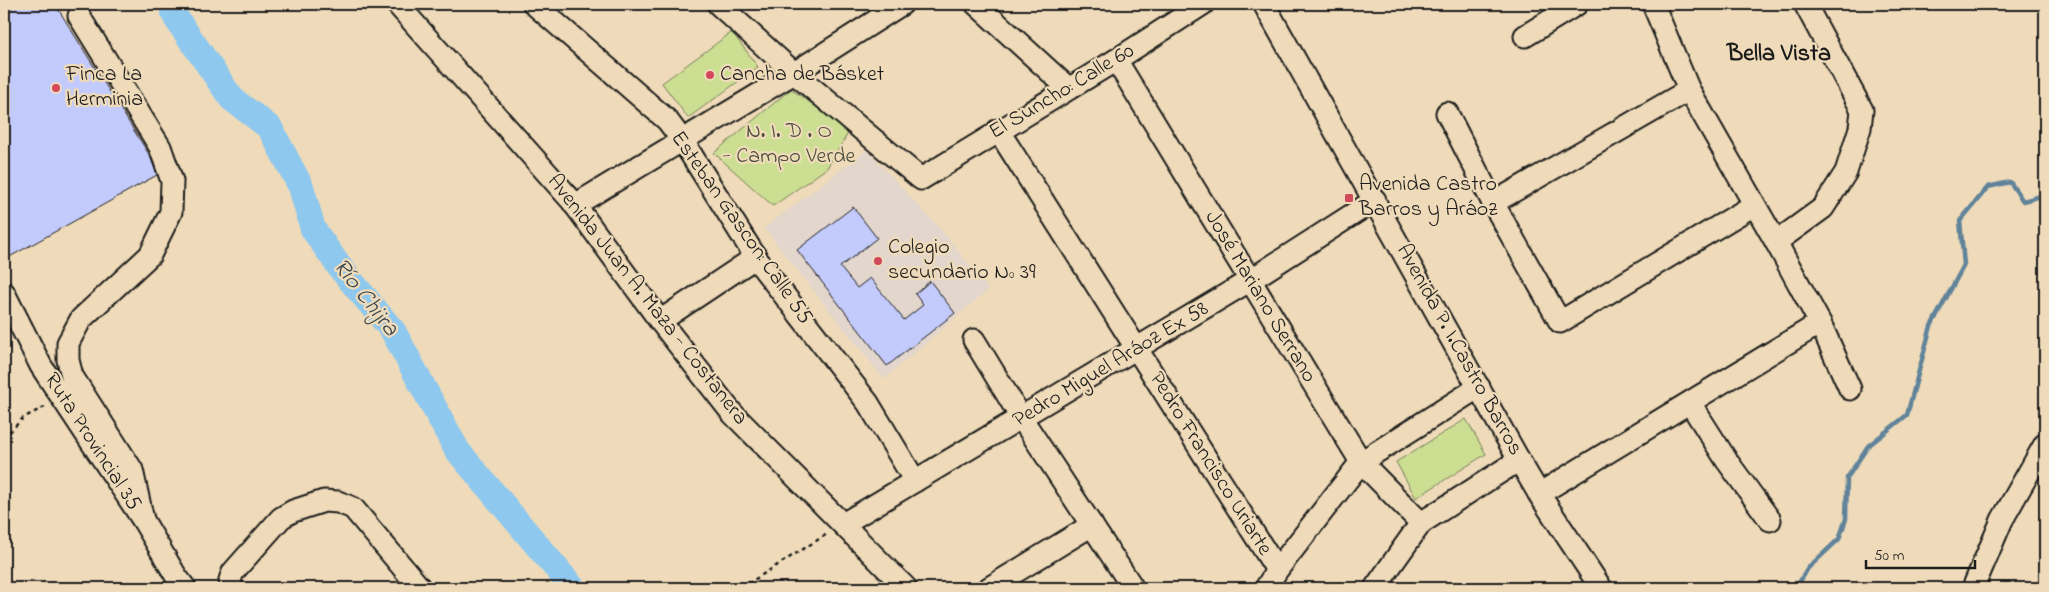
<svg xmlns="http://www.w3.org/2000/svg" width="2049" height="592" viewBox="0 0 2049 592" font-family="'Indie Flower',sans-serif">
<rect width="100%" height="100%" fill="#efdbb9"/>
<filter id="ink" filterUnits="userSpaceOnUse"><feTurbulence type="fractalNoise" baseFrequency=".02" numOctaves="2"/><feDisplacementMap in="SourceGraphic" scale="10" xChannelSelector="R" yChannelSelector="G"/><feConvolveMatrix kernelMatrix="1 2 1 2 8 2 1 2 1" color-interpolation-filters="sRGB"/></filter>
<g filter="url(#ink)">
<path fill="#e2d6cd" d="M867,150l76,82 46,57 -105,90 -120,-151z"/>
<g fill="#ccde92" stroke="#747d57">
<path d="M732,32l26,35 -70,51 -26,-35z"/>
<path d="M791,89l59,41 -23,38 -54,38 -59,-53z"/>
<path d="M1466,419l20,35 -70,44 -20,-36z"/>
</g>
<g fill="none" stroke-linecap="round" stroke-linejoin="round">
<path stroke="#60839a" stroke-width="4.5" d="M1796,588l12,-20 31,-29 7,-20 1,-41 21,-32 39,-31 24,-89 33,-61 -4,-44 28,-34 22,-5 13,19 22,-6"/>
<path stroke="#8ec8ee" stroke-width="26" d="M171,4l5,14 56,81 38,29 31,59 12,42 28,40 52,62 64,119 116,138"/>
</g>
<g fill="#c3cbfc" stroke="#1c1c1c">
<path d="M4,4h51l95,152 7,19 -153,85z"/>
<path d="M853,207l24,31 -37,29 17,21 13,-10 34,42 19,-15 -8,-11 15,-13 25,32 -68,53 -90,-116z"/>
</g>
<g fill="none" stroke-linecap="round" stroke-linejoin="round">
<defs>
<g id="minor">
<path d="M397,4l175,197 88,120 72,92 174,175"/>
<path d="M534,4l133,116 15,20 78,124 108,139 47,78"/>
<path d="M718,4l76,69 127,106 195,-119 87,-56"/>
<path d="M976,4l92,84"/>
<path d="M1264,4l255,456 20,34 62,94"/>
<path d="M1653,4l36,86 87,152 44,81 30,66"/>
<path d="M79,16l81,131 12,34 -1,31 -21,43 -69,64 -13,24v17l4,16 60,94 11,50"/>
<path d="M1525,36l52,-32"/>
<path d="M1116,60l245,402 60,61"/>
<path d="M1447,113l46,90 67,119 194,-117"/>
<path d="M998,130l279,440"/>
<path d="M1493,203l196,-113"/>
<path d="M575,205l219,-132 108,-69"/>
<path d="M1776,242l47,-34 23,-36 14,-44 2,-18 -57,-106"/>
<path d="M4,293l37,73 102,154 33,56 9,12"/>
<path d="M660,321l96,-64"/>
<path d="M974,340l48,79 111,169"/>
<path d="M1690,403l37,58 43,59"/>
<path d="M1539,494l281,-171"/>
<path d="M843,524l406,-243 126,-81"/>
<path d="M232,588l-2,-8 3,-8 48,-54 12,-7 31,-10 14,1 15,6 67,80"/>
<path d="M989,588l103,-63"/>
<path d="M1266,588l11,-18 84,-108 118,-75"/>
<path d="M1375,588l46,-65 98,-63"/>
<path d="M1973,588l29,-68 43,-76"/>
</g>
</defs>
<use href="#minor" stroke="#1c1c1c" stroke-width="25"/>
<g stroke="#1c1c1c" stroke-width="2.5" stroke-dasharray="4 4" stroke-linecap="butt">
<path d="M4,438l19,-20 25,-13"/>
<path d="M741,588l86,-54"/>
</g>
<use href="#minor" stroke="#efdbb9" stroke-width="21"/>
</g>
</g>
<g fill="#d1495b" stroke="#efdbb9" stroke-width="2">
<circle cx="710" cy="75" r="5"/>
<circle cx="56" cy="88" r="5"/>
<rect x="1344" y="193" width="10" height="10" rx="2.5"/>
<circle cx="878" cy="261" r="5"/>
</g>
<g text-anchor="middle" dominant-baseline="central" stroke-width="4.5" stroke-linejoin="round" paint-order="stroke">
<g font-size="22" fill="#1c1c1c" stroke="#efdbb9" text-anchor="start">
<text x="66" y="75">Finca La<tspan x="66" dy="25">Herminia</tspan></text>
<text x="720" y="75">Cancha de Básket</text>
<text x="1359" y="185">Avenida Castro<tspan x="1359" dy="25">Barros y Aráoz</tspan></text>
<text x="888" y="248">Colegio<tspan x="888" dy="25">secundario Nº 39</tspan></text>
</g>
<g font-size="22" fill="#1c1c1c" stroke="#efdbb9">
<text transform="translate(1062 92) rotate(-31)">El Suncho: Calle 60</text>
<text transform="translate(741 228) rotate(55)">Esteban Gascon: Calle 55</text>
<text transform="translate(1260 297) rotate(59)">José Mariano Serrano</text>
<text transform="translate(647 300) rotate(52)">Avenida Juan A. Maza - Costanera</text>
<text transform="translate(1459 350) rotate(61)">Avenida P. I.Castro Barros</text>
<text transform="translate(1111 365) rotate(-31)">Pedro Miguel Aráoz Ex 58</text>
<text transform="translate(92 442) rotate(57)">Ruta Provincial 35</text>
<text transform="translate(1210 464) rotate(58)">Pedro Francisco Uriarte</text>
</g>
<g font-size="22" fill="#484c3a" stroke="#efdbb9">
<text x="789" y="132">N. I. D . O<tspan x="789" dy="25">- Campo Verde</tspan></text>
</g>
<g font-size="24" font-weight="bold" fill="#1c1c1c" stroke="#efdbb9">
<text x="1779" y="54">Bella Vista</text>
</g>
<g font-size="24" font-style="italic" fill="#384750" stroke="#efdbb9">
<text transform="translate(365 298) rotate(52)">Río Chijra</text>
</g>
</g>
<rect width="2049" height="592" fill="none" stroke="#efdbb9" stroke-width="20"/>
<rect x="10" y="10" width="2029" height="572" fill="none" stroke="#1c1c1c" stroke-width="2" filter="url(#ink)"/>
<path d="M1866 560v8h109v-8" fill="none" stroke="#1c1c1c" stroke-width="2.5"/>
<text x="1874" y="560" font-size="15" fill="#1c1c1c" stroke="#efdbb9" stroke-width="4" paint-order="stroke">50 m</text>
</svg>
